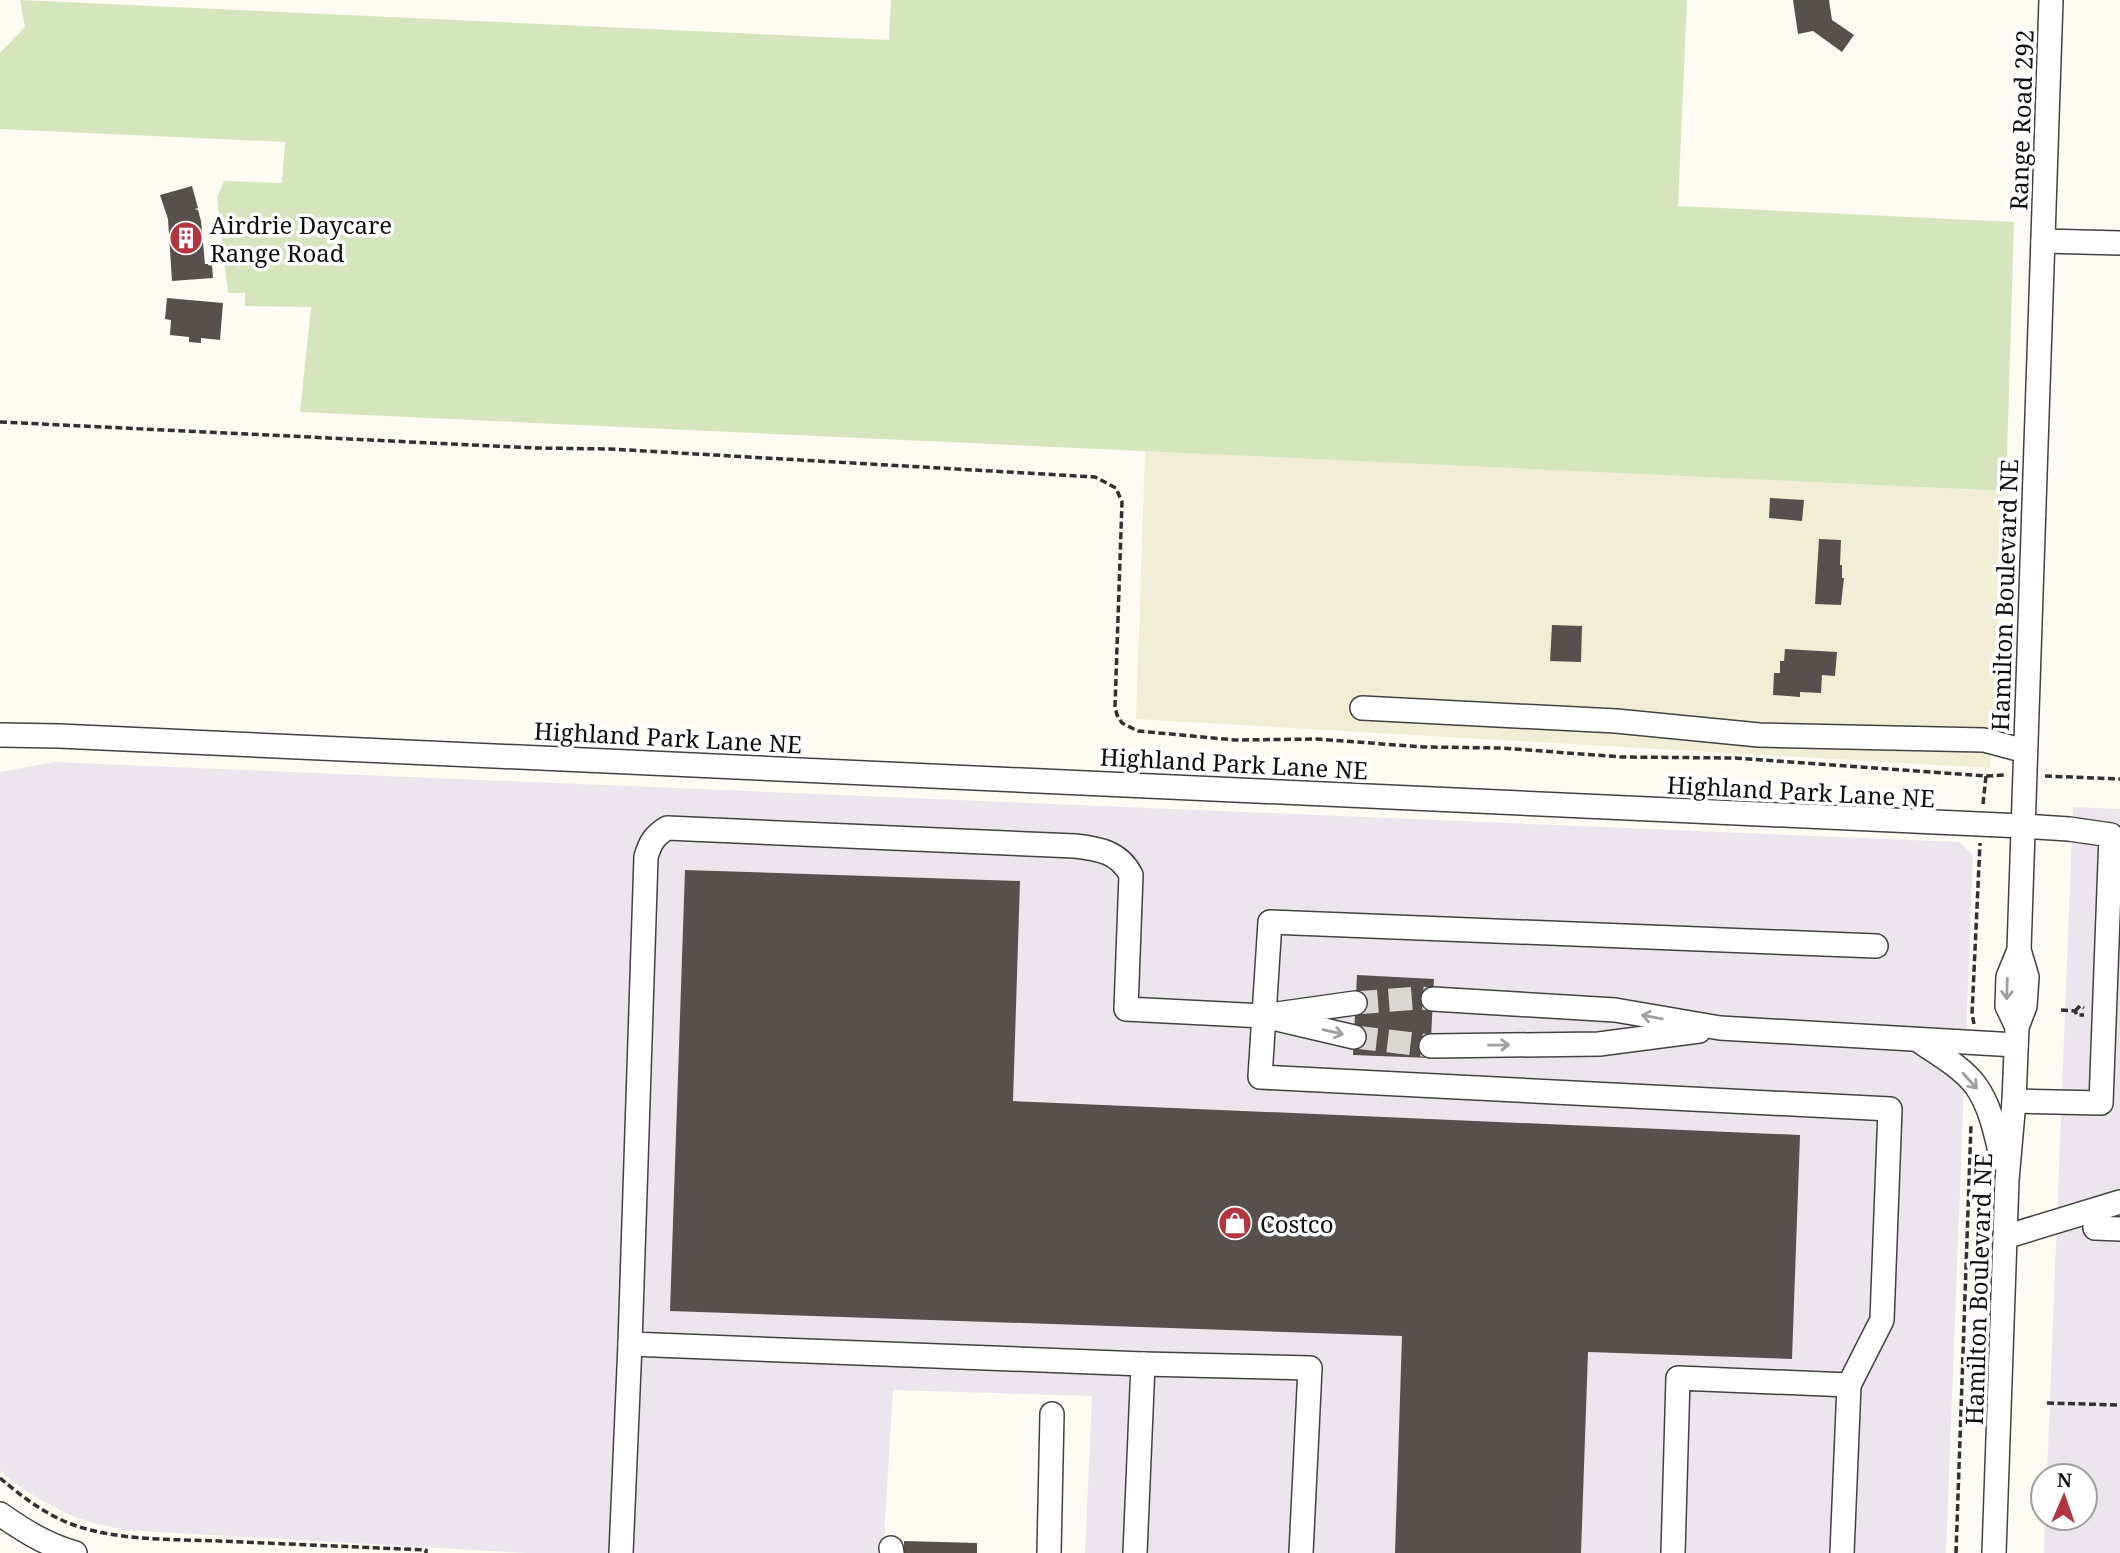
<svg xmlns="http://www.w3.org/2000/svg" width="2120" height="1553" viewBox="0 0 2120 1553" font-family="'Noto Serif',serif">
<rect width="100%" height="100%" fill="#fefbf3"/>
<g fill="#ece5ed">
<path d="M54,762l1905,80 14,13 -27,698h-861l7,-157 -199,-6 -10,163h-357l-402,-23 -31,-7 -28,-10 -41,-23 -24,-19v-699z"/>
<path d="M2073,807l47,2v744h-76l1,-35h40v-42h-38z"/>
</g>
<path fill="#f2eed5" d="M1145,451l861,40 -16,277 -854,-49z"/>
<path fill="#d5e6bf" d="M20,0l869,40 2,-40h796l-9,206 336,16 -8,269 -1706,-79 11,-105 -66,-1v-13h-17l-11,-96 7,-16 58,2 3,-41 -285,-13v-76l25,-26z"/>
<g fill="#57504d">
<path d="M1793,0h36l3,20 22,15 -12,17 -29,-21 -15,3z"/>
<path d="M192,186l6,22 -3,1 3,1 3,11 4,43h7l1,14 -41,3 -4,-62 -8,-24z"/>
<path d="M167,298l56,5 -3,37 -19,-2v5l-12,-1v-5l-19,-2 1,-15 -6,-1z"/>
<path d="M1770,498l34,2 -2,21 -33,-3z"/>
<path d="M1819,539l22,1 -1,25h2v13h2l-3,27 -26,-1z"/>
<path d="M1552,625l30,1 -1,36 -31,-1z"/>
<path d="M1785,649l52,3 -2,24 -13,-1 -1,18 -21,-1v5l-27,-2 1,-22h6v-12h4z"/>
<path d="M685,870l335,11 -7,220 787,34 -8,224 -204,-7 -7,201h-186l7,-217 -732,-25z"/>
<path d="M1357,975l77,4 -4,79 -77,-3z"/>
<path d="M904,1541l73,2v10h-73z"/>
</g>
<g fill="none" stroke-linecap="round" stroke-linejoin="round">
<g stroke="#dad8d1" stroke-width="23" stroke-dasharray="23 11" stroke-linecap="butt">
<path d="M1355,1003l63,-5 15,1"/>
<path d="M1354,1037l77,9"/>
</g>
<defs>
<g id="minor">
<path d="M2043,241l77,2"/>
<path d="M1362,708l254,13 143,14 225,5 41,11"/>
<path d="M0,735l59,1 1963,90 47,3 42,6 -10,268 -87,-2"/>
<path d="M1433,999l182,11 105,18 296,17"/>
<path d="M1277,1014l78,-11"/>
<path d="M2017,1027l-10,-21 1,-29 11,-27"/>
<path d="M1919,1041c18,12 44,27 57,45 15,21 20,49 26,74"/>
<path d="M1431,1046l168,-2 100,-13"/>
<path d="M2096,1210l-1,18 25,1"/>
<path d="M2005,1237l115,-35"/>
<path d="M1143,1364l167,4 -9,185"/>
<path d="M0,1514c24,17 47,31 75,39"/>
<path d="M891,1548l1,5"/>
<path d="M621,1553l9,-209"/>
<path d="M1049,1553l3,-139"/>
<path d="M1135,1553l8,-189 -513,-20 16,-487c4,-14 8,-21 21,-29l408,18c25,3 44,6 56,29l-5,134 138,7 90,21"/>
<path d="M1673,1553l5,-175 171,7 33,-65 8,-211 -630,-32 10,-155 606,24"/>
<path d="M1842,1553l7,-168"/>
<path d="M1994,1553l13,-373 7,-79 3,-74 8,-21 2,-29 -8,-27 32,-950"/>
</g>
</defs>
<use href="#minor" stroke="#424242" stroke-width="26"/>
<g stroke="#313131" stroke-width="3.5" stroke-dasharray="7 3.5" stroke-linecap="butt">
<path d="M0,422l535,26 75,1 485,28 21,11 6,14 -7,204 2,9 5,8 16,8 97,9 82,-1 106,8 79,1 119,9 114,1 251,18 20,-1"/>
<path d="M2045,776l75,3"/>
<path d="M1983,804l3,-28"/>
<path d="M2061,1010l14,1 2,4h7"/>
<path d="M2075,1011l5,-5 4,2"/>
<path d="M1974,1024l-2,-10 8,-171"/>
<path d="M2047,1403l73,2"/>
<path d="M0,1478c21,18 45,36 71,46 46,17 99,15 148,17 69,3 138,6 207,9v3"/>
<path d="M1956,1553l15,-428"/>
</g>
<use href="#minor" stroke="#fff" stroke-width="23"/>
</g>
<defs><path id="oneway-shaft" d="M-6 0H5M1.5-3L5.5 0L1.5 3" fill="none" stroke-width="1.6" stroke-linecap="round" stroke-linejoin="round" transform="scale(1.75)"/></defs>
<g stroke="#9f9f9f">
<use href="#oneway-shaft" transform="translate(2007 989) rotate(92)"/>
<use href="#oneway-shaft" transform="translate(1652 1017) rotate(-170)"/>
<use href="#oneway-shaft" transform="translate(1333 1032) rotate(13)"/>
<use href="#oneway-shaft" transform="translate(1499 1045) rotate(-1)"/>
<use href="#oneway-shaft" transform="translate(1970 1081) rotate(48)"/>
</g>
<defs>
<symbol id="building-disc" viewBox="-11 -11 22 22"><circle r="9.5" fill="#b23540" stroke="#fff"/><path d="M-4-6H4V6H1V3H-1V6H-4ZM-2.5-4.3h1.7v1.8h-1.7ZM.8-4.3h1.7v1.8H.8ZM-2.5-1h1.7V.8h-1.7ZM.8-1h1.7V.8H.8Z" fill="#fff"/></symbol>
<symbol id="shop-disc" viewBox="-11 -11 22 22"><circle r="9.5" fill="#b23540" stroke="#fff"/><path d="M-5-2.5h2.3a2.7 3.5 0 0 1 5.4 0H5L5.5 6h-11ZM-1.5-2.5h3a1.5 2.3 0 0 0-3 0Z" fill="#fff"/></symbol>
</defs>
<g fill-rule="evenodd">
<use href="#building-disc" x="167" y="219" width="38" height="38"/>
<use href="#shop-disc" x="1216" y="1204" width="38" height="38"/>
</g>
<g text-anchor="middle" dominant-baseline="central" stroke-width="7" stroke-linejoin="round" paint-order="stroke">
<g font-size="24" fill="#0f0f0f" stroke="#fff">
<text transform="translate(2021 120) rotate(-88)">Range Road 292</text>
<text transform="translate(2004 595) rotate(-88)">Hamilton Boulevard NE</text>
<text transform="translate(668 737) rotate(3)">Highland Park Lane NE</text>
<text transform="translate(1234 763) rotate(3)">Highland Park Lane NE</text>
<text transform="translate(1801 791) rotate(3)">Highland Park Lane NE</text>
<text transform="translate(1978 1289) rotate(-88)">Hamilton Boulevard NE</text>
</g>
<g font-size="24" fill="#0f0f0f" stroke="#fff" text-anchor="start">
<text x="210" y="224">Airdrie Daycare<tspan x="210" dy="28">Range Road</tspan></text>
<text x="1260" y="1223">Costco</text>
</g>
</g>
<g transform="translate(2064 1497) rotate(2)"><circle r="33" fill="#ffffff" stroke="#9f9f9f" stroke-width="2"/>
<path d="M0-5L12 26L0 18L-12 26Z" fill="#b23540"/>
<text y="-10" font-size="19" font-weight="bold" text-anchor="middle" fill="#0f0f0f">N</text>
</g>
</svg>
